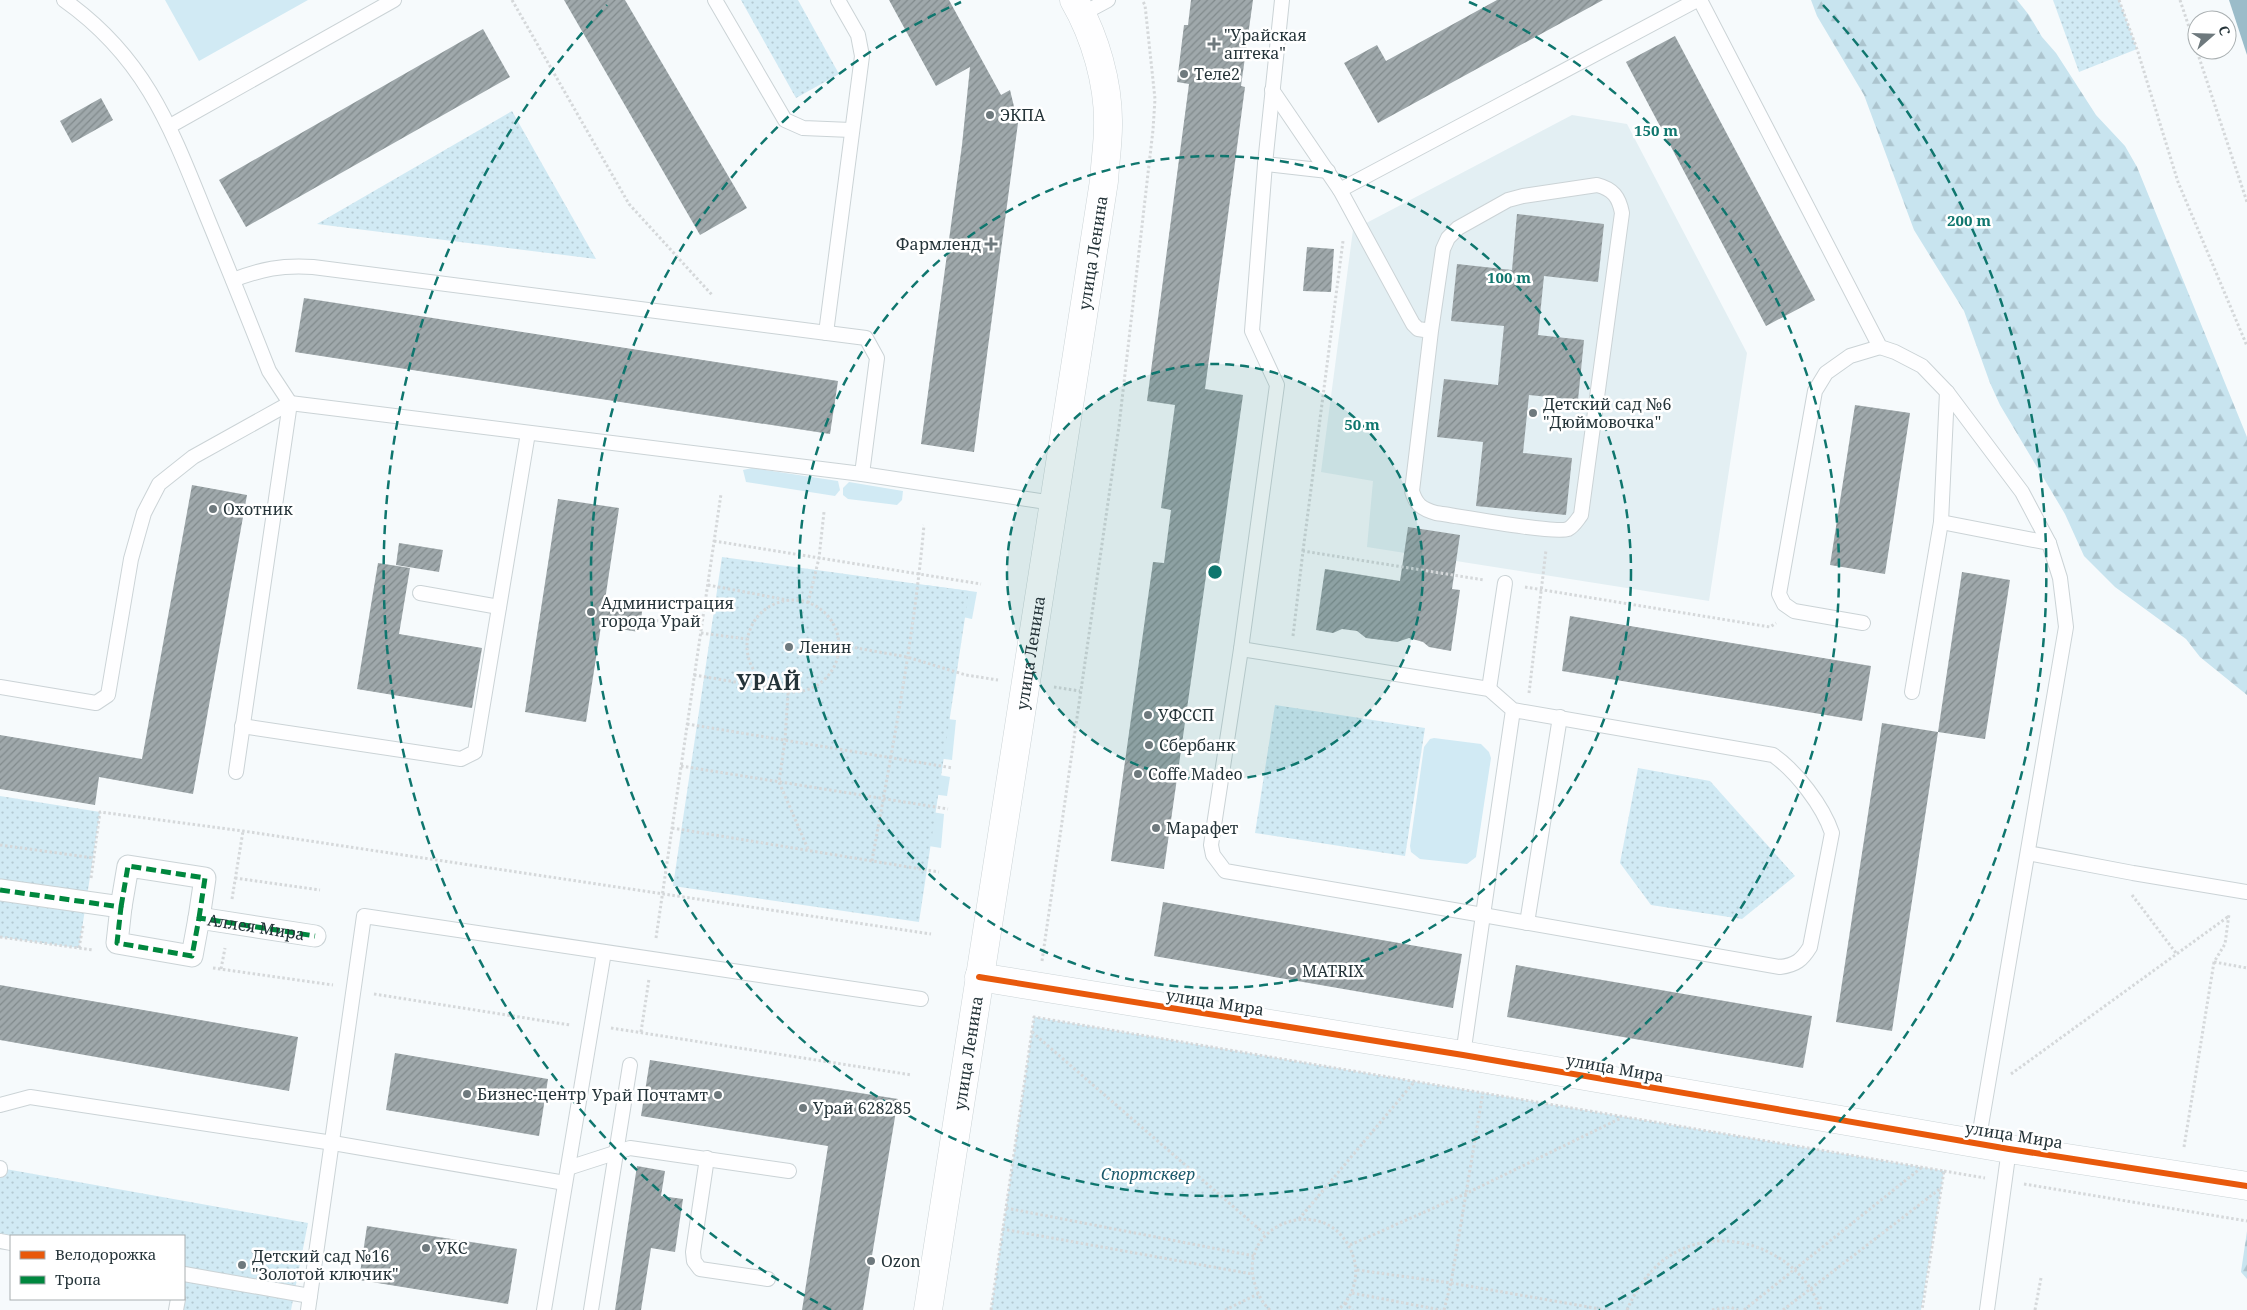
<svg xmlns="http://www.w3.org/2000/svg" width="2247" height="1310" viewBox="0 0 2247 1310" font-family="'Noto Serif',serif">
<defs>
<pattern id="forest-firs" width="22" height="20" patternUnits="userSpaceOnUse" patternTransform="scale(1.25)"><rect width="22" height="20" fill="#c8e4ef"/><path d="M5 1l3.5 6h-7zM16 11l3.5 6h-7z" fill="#acc4ce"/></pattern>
<pattern id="park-dots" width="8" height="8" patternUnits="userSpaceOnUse" patternTransform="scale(1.25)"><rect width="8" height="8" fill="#d1eaf4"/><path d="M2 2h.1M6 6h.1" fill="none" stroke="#b3c9d2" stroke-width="1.8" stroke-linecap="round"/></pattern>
<pattern id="building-hatch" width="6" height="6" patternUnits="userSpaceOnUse" patternTransform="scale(1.25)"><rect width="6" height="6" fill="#9fa8ab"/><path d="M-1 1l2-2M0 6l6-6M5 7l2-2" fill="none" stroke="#818a8c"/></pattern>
</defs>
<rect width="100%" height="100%" fill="#f6fafc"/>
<path fill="#e3eff3" d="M1572,115l55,9 120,229 -38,248 -342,-54 6,-66 -52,-9 32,-242z"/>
<g fill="#d1eaf4">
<path d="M165,0h143l-109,61z"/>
<path d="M752,468l86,13 2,9 -5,6 -89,-14 -3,-12z"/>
<path d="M849,482l54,9 -1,9 -5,5 -49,-6 -5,-4v-7z"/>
<path d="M926,585l51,7 -5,27 -38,-8z"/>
<path d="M921,716l35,4 -4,40 -53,-7z"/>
<path d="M1434,738l47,6 8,8 2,6 -15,99 -9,7 -47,-5 -9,-7 -1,-6 14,-99 6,-8z"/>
<path d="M897,767l53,10 -3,19 -54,-7z"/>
<path d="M890,805l54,9 -3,34 -55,-9z"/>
</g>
<g fill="url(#forest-firs)">
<path d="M1811,0h206l12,15 13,22 14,16 40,62 29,31 12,21 110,270v258l-47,-38 -14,-18 -71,-52 -31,-31 -19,-42 -65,-109 -10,-22 -26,-72 -50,-81 -50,-135 -47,-79z"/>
<path d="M2247,1231v48l-6,-7z"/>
</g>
<g fill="url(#park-dots)">
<path d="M741,0h57l41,74 -43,24z"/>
<path d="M2053,0h66l18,49 -58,23z"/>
<path d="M512,111l84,148 -279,-35z"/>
<path d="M722,557l247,34 -50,331 -246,-36z"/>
<path d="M1275,705l150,23 -20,128 -150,-23z"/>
<path d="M1638,768l72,13 85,95 -53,43 -91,-14 -31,-42z"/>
<path d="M0,796l100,16 -21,136 -79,-11z"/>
<path d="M1034,1017l910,154 -23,139h-930z"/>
<path d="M0,1168l308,55 -17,87h-115l8,-11v-63h-173l-11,5z"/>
</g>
<path fill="#9bbcc9" d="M2229,0h18v55z"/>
<g fill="url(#building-hatch)">
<path d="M564,0h61l122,208 -47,27z"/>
<path d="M889,0h60l52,95 9,-5 8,33 -44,329 -53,-8 41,-299 8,-78 -34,19z"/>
<path d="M1191,0h62l-12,86 4,1 -40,302 38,6 -25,176 -11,-2 -43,300 -53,-8 42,-299 11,1 7,-53 -10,-2 14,-103 -28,-4 42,-317 -12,-2 7,-57h4z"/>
<path d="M1497,0h106l-225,123 -34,-60 33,-18 9,16z"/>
<path d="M483,29l27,48 -264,150 -27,-47z"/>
<path d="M1675,36l140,264 -49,26 -140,-264z"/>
<path d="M101,98l12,22 -41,23 -12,-22z"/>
<path d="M1517,214l87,10 -6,58 -54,-6 -6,59 46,5 -6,60 -49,-5 -6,58 49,5 -6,57 -90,-9 7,-64 -46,-5 7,-58 54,6 6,-59 -53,-5 6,-57 55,6z"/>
<path d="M1307,247l27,2 -3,43 -28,-1z"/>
<path d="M304,298l534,83 -8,53 -535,-82z"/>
<path d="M1855,405l55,8 -25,161 -55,-9z"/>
<path d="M192,485l55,10 -54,299 -94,-17 -4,28 -95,-16v-54l142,24z"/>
<path d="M558,499l61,9 -14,92 38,6 -4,26 -38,-6 -15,96 -61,-10z"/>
<path d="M1408,527l52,8 -8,54 8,1 -9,61 -22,-4 -6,-5 -14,-4 -12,4 -31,-4 -9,-7 -15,-2 -9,4 -17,-3 9,-61 75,12z"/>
<path d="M399,543l44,7 -4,22 -43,-7z"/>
<path d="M378,563l32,5 -11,66 83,14 -10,60 -115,-19z"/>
<path d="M1962,572l48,8 -25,159 -47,-7z"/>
<path d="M1570,616l301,50 -9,55 -300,-50z"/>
<path d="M1882,723l56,9 -46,299 -56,-9z"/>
<path d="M1163,902l299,52 -9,54 -299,-52z"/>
<path d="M1516,965l296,51 -9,52 -296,-51z"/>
<path d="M0,985l298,52 -9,54 -289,-51z"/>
<path d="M395,1053l153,26 -9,57 -153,-26z"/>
<path d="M650,1060l248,39 -35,211h-61l26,-164 -187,-30z"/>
<path d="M637,1166l28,5 -4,25 22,3 -8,53 -24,-4 -10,62h-26z"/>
<path d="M367,1226l150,23 -9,55 -149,-24z"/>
</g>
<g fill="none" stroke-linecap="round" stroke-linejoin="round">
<defs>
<g id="service">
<path d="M64,0c82,58 107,128 143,217 21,51 42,103 62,154l21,32 -54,369"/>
<path d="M715,0l70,120 18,8 48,2"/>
<path d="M1282,0l-17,164 -13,167 25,54 -36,264 -30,196 2,10 12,16 258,44 -20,140"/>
<path d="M1700,0l180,347 15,5 27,14 25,26 75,100 27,51 11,35 6,49 -88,516"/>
<path d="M1082,14l26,-14"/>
<path d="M1272,90l68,100 357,-190"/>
<path d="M170,126l224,-126"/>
<path d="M1265,164l63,7"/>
<path d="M1340,190l73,134 5,5 13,2 -19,160c4,14 10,18 24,22 22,3 118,21 132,16 6,-3 9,-9 13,-14l41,-302c-3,-16 -9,-24 -25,-28l-74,11 -15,4 -50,28 -10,10 -5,11 -12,82"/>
<path d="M233,280c29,-11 48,-15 80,-13l553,71 11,20 -15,116"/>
<path d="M826,333l36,-277 -4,-21 -20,-35"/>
<path d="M1941,522l108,21"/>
<path d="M420,593l79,14"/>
<path d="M1863,623l-69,-12 -10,-7 -5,-10 36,-203 11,-18 24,-17 30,-9"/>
<path d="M1241,649l248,40 24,21 -30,205 297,52c16,-2 22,-7 30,-20l22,-114c-9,-27 -36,-62 -59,-78l-260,-45"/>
<path d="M0,687l96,16 12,-8 23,-136 13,-46 15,-29 34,-27 97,-54 572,71 191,29"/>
<path d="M1489,689l16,-106"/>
<path d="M1912,692l29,-170 6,-130"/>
<path d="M242,726l219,33 14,-7 53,-319"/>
<path d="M2028,853l105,20 114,19"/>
<path d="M1527,923l33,-206"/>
<path d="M0,1105l30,-8 303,46 232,40"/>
<path d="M707,1158l-14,94 1,9 6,8 68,10"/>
<path d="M0,1168v2"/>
<path d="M568,1168l62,-20 159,23"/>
<path d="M0,1241l11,2"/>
<path d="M184,1274l126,22"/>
<path d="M176,1310l2,-11"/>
<path d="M308,1310l56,-394 557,83"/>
<path d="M544,1310l60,-358"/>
<path d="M591,1310l39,-245"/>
<path d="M1987,1310l22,-161"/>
</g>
<g id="pedestrian">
<path id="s1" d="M0,890l121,17 -4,36 75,13 7,-38 116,18"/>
<path d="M121,907l7,-41 77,12 -6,40"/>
</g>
<path id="minor" d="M979,977l484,78 546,94 238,37"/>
<g id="secondary">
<path id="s2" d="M928,1310l176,-1129c1,-18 4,-37 4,-55 1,-42 -13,-90 -34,-126"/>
</g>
</defs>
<use href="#service" stroke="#cbd3d6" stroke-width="16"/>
<use href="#pedestrian" stroke="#cbd3d6" stroke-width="23"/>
<use href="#minor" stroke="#cbd3d6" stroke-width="29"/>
<use href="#secondary" stroke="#cbd3d6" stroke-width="29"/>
<g stroke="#d5d8da" stroke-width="3" stroke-dasharray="2.5 2.5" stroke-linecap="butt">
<path d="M512,0l117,204 84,92"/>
<path d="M2119,0l18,49 41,133 69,164"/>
<path d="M2180,0l67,202"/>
<path d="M714,541l267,43"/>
<path d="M1303,551l40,-310"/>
<path d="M708,585l79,15"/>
<path d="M1525,587l245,40 6,-4"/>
<circle cx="793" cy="646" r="46"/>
<path d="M808,603l11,-45 5,-46"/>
<path d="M641,618l60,10"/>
<path d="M701,633l46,6"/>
<path d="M1293,636l10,-85 181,29"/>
<path d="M840,645l67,12 59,18 32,5"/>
<path d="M694,675l77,13"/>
<path d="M1054,687l26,4"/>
<path d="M788,693l-3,47 -6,42 29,67"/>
<path d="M1529,693l17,-143"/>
<path d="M687,724l266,44"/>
<path d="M681,766l267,43"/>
<path d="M672,828l267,44"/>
<path d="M0,845l94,13"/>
<path d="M872,861c20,-111 42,-223 52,-336"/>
<path d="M91,878l9,-66 143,19 688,103"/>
<path d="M235,878l85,12"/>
<path d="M2132,895l44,58"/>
<path d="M232,899l11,-68"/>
<path d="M0,937l93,13"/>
<path d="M656,938l65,-444"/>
<path d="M79,948l4,-22"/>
<path d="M1042,961l77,-535 34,-296 2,-31 -10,-94 -3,-5"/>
<path d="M2214,962l33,6"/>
<path d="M213,968l120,17"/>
<path d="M221,969l4,-21"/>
<path d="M374,994l196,31"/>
<path d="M611,1028l301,47"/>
<path d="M641,1032l8,-53"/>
<path d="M1032,1032l234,203"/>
<path d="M2011,1074l218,-158"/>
<path d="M2184,1147l30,-185 11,-18 4,-30"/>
<path d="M1944,1171l41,7"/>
<path d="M2024,1184l223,37"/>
<path d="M1006,1208l248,48"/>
<path d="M1299,1219l116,-138"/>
<path d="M1002,1229l250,45"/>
<path d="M1350,1245l115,-51 156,-76"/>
<path d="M1357,1270l94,13 155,27"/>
<path d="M1352,1293l89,17"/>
<path d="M1345,1303l8,7"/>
<path d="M991,1310l43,-293 910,154 -22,139"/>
<path d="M1225,1310l33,-16"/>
<path d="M1270,1310c-9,-8 -13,-18 -16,-29 -16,-61 80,-91 100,-22 5,19 -1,38 -16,51"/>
<path d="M1444,1310l7,-27 32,-191"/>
<path d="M1627,1310c8,-18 18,-34 33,-47 53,-45 139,-17 161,47"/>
<path d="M1712,1310l18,-3 8,3"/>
<path d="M1744,1310l177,-142"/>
<path d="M1783,1310l158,-122"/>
<path d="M2035,1310l6,-32"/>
</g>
<use href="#service" stroke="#fefeff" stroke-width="14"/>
<use href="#pedestrian" stroke="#fefeff" stroke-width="21"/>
<use href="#minor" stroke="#fefeff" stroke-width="28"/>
<use href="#secondary" stroke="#fefeff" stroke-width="28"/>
<g stroke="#00873e" stroke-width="5" stroke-dasharray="10 5" stroke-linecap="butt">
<path d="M0,890l121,17 -4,36 75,13 7,-38 116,18"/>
<path d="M121,907l7,-41 77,12 -6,40"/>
</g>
<defs>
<path id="cycleway" d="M979,977l484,78 546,94 238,37"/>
</defs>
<use href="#cycleway" stroke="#fff" stroke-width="9"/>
<use href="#cycleway" stroke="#e8590c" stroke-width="6"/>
</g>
<circle cx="1215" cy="572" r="208" fill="#0f766e" fill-opacity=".12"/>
<g fill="none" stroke="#0f766e" stroke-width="2.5" stroke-dasharray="9 6">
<circle cx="1215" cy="572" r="208"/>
<circle cx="1215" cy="572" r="416"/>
<path d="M1469 2A624 624 0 1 1 961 2"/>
<path d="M831 1310A832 832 0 0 1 607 5M1823 5A832 832 0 0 1 1599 1310"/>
</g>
<g fill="#6e797d" stroke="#fff" stroke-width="2">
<path d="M1211.5 36.5h5v5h5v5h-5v5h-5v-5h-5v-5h5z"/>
<circle cx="1184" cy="74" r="5"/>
<circle cx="990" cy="115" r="5"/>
<path d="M988.5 236.5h5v5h5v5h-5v5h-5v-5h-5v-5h5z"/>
<circle cx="1533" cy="413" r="5"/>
<circle cx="213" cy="509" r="5"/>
<circle cx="591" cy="612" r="5"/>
<circle cx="789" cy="647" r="5"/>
<circle cx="1148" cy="715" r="5"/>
<circle cx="1149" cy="745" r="5"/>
<circle cx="1138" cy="774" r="5"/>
<circle cx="1156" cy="828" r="5"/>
<circle cx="1292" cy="971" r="5"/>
<circle cx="467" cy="1094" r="5"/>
<circle cx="718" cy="1095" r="5"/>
<circle cx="803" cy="1108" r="5"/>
<circle cx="426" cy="1248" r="5"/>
<circle cx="871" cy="1261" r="5"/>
<circle cx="242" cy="1265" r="5"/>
</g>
<g text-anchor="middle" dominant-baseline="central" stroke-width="5" stroke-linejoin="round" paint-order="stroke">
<g font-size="16" fill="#253439" stroke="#fff" text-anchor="start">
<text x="1224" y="35">"Урайская<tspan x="1224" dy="18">аптека"</tspan></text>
<text x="1194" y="74">Теле2</text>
<text x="1000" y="115">ЭКПА</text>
<text x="981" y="244" text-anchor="end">Фармленд</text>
<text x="1543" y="404">Детский сад №6<tspan x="1543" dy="18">"Дюймовочка"</tspan></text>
<text x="223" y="509">Охотник</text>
<text x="601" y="603">Администрация<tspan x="601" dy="18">города Урай</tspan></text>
<text x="799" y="647">Ленин</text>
<text x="1158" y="715">УФССП</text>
<text x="1159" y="745">Сбербанк</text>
<text x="1148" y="774">Coffe Madeo</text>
<text x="1166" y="828">Марафет</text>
<text x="1302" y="971">MATRIX</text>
<text x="477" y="1094">Бизнес-центр</text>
<text x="708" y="1095" text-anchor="end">Урай Почтамт</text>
<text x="813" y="1108">Урай 628285</text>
<text x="436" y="1248">УКС</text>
<text x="252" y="1256">Детский сад №16<tspan x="252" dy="18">"Золотой ключик"</tspan></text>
<text x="881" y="1261">Ozon</text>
</g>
<g font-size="16" fill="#253439" stroke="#fff">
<text stroke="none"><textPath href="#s2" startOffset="1070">улица Ленина</textPath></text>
<text stroke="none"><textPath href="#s2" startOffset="665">улица Ленина</textPath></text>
<text stroke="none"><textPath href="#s1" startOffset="331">Аллея Мира</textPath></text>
<text transform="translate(1215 1002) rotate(9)">улица Мира</text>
<text stroke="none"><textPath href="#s2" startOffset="260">улица Ленина</textPath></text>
<text transform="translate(1615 1068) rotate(10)">улица Мира</text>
<text transform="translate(2014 1135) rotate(9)">улица Мира</text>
</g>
<g font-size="16" font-style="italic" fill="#1d5b6d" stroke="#fff">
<text x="1148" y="1174">Спортсквер</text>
</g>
<g font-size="21" font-weight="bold" letter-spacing="1" fill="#253439" stroke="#fff">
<text x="769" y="682">УРАЙ</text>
</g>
</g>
<circle cx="1215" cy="572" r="8" fill="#0f766e" stroke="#fff" stroke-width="2.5"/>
<g font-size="15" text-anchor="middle" font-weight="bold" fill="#0f766e" stroke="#fff" stroke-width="5" stroke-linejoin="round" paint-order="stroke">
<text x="1656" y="136">150 m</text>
<text x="1969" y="226">200 m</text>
<text x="1509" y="283">100 m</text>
<text x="1362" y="430">50 m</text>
</g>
<rect x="10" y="1235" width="175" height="65" fill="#ffffff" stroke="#a8aeb0"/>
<rect x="20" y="1251" width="25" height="8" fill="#e8590c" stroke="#a8aeb0"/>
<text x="55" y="1260" font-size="15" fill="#253439">Велодорожка</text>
<rect x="20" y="1276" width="25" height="8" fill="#00873e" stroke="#a8aeb0"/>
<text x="55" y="1285" font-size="15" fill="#253439">Тропа</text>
<g transform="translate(2212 35) rotate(70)"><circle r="24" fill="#ffffff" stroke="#a8aeb0"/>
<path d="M0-4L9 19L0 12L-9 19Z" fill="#6e797d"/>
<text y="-8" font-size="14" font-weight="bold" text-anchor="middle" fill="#253439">С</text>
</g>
</svg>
